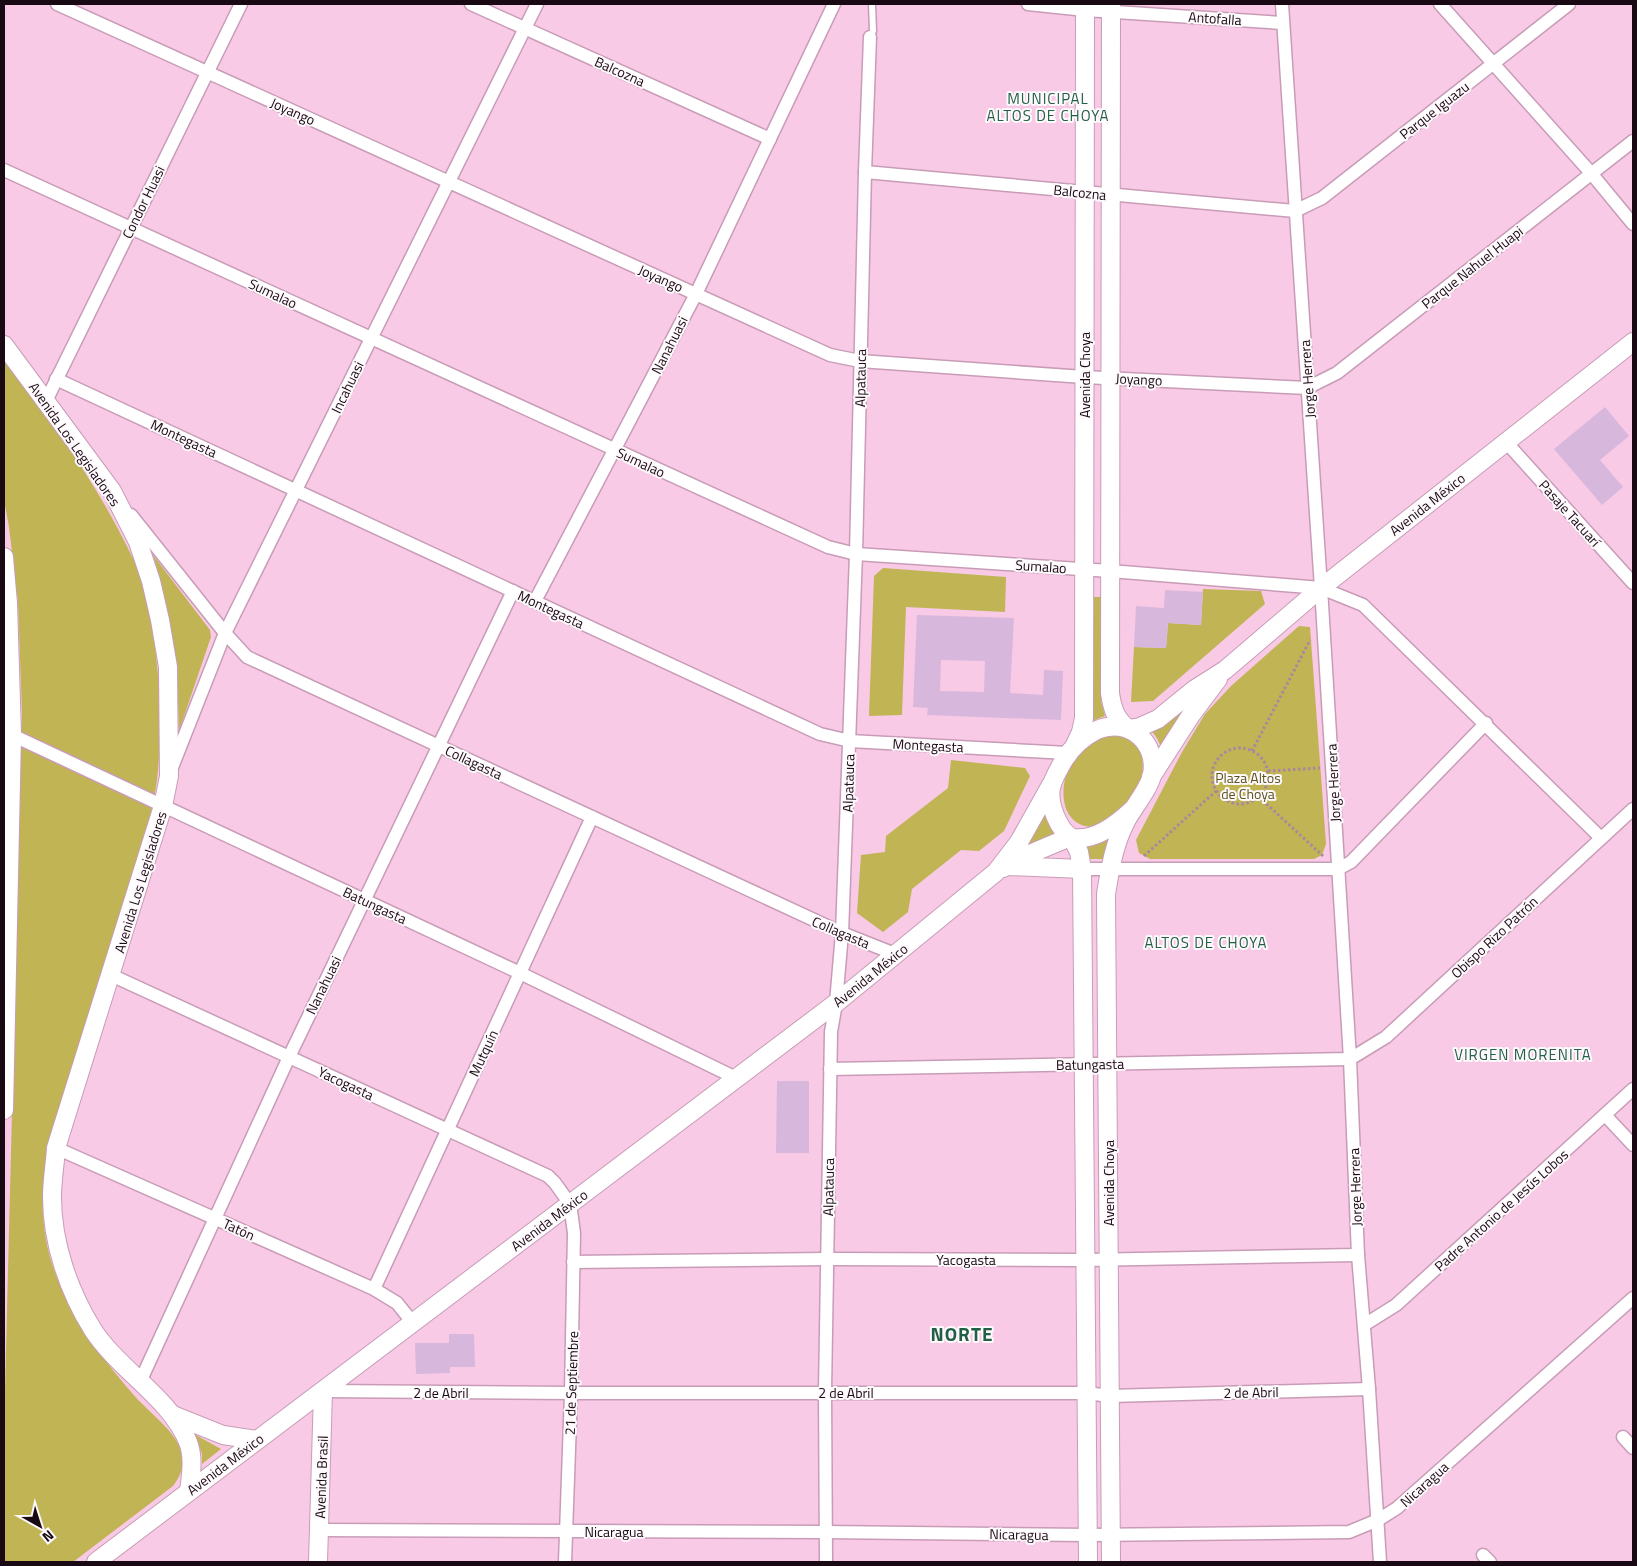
<svg xmlns="http://www.w3.org/2000/svg" width="1637" height="1566" viewBox="0 0 1637 1566" font-family="'Titillium Web',sans-serif">
<rect width="100%" height="100%" fill="#f8cae6"/>
<g fill="#c1b455">
<path d="M4,359c42,56 82,109 114,170 9,17 18,34 24,52 5,17 8,35 11,52 7,45 9,91 5,137 -2,25 -9,50 -15,74l-95,301c-1,16 -4,33 -5,49 -4,79 40,142 89,199 15,18 38,33 48,54 6,14 2,28 -7,39l-100,76h-69v-132l18,-716 -4,-112 -9,-75 -5,-27z"/>
<path d="M153,555l57,75 1,7 -32,94c-1,-60 -7,-119 -26,-176z"/>
<path d="M883,568l123,9 -1,35 -99,-5 -4,108 -33,1 5,-140z"/>
<path d="M1203,589l58,2 4,13 -112,97 -22,1 3,-55 32,1 2,-25 33,2z"/>
<path d="M1094,597h8l-1,104 4,15 -13,5z"/>
<path d="M1299,626l11,1 16,217 -4,11 -8,4h-164l-11,-6 -3,-13 46,-88 23,-38 26,-28z"/>
<path d="M1202,691l-40,61c-2,-9 -5,-16 -12,-22z"/>
<path d="M1107,735c4,0 11,-1 16,0 30,10 21,52 5,70 -8,9 -23,15 -33,22 -36,1 -38,-43 -22,-66 9,-12 20,-21 34,-26z"/>
<path d="M951,760l74,8 5,8 -26,55 -25,20 -18,-1 -49,39 -4,23 -25,20 -26,-19 4,-58 24,-3 1,-16 62,-48z"/>
<path d="M1045,806l11,29 -34,15z"/>
<path d="M1110,837l-6,22h-15l-6,-15z"/>
<path d="M194,1434l27,15 -19,15v-10z"/>
</g>
<g fill="#d8b7dd" fill-rule="evenodd">
<path d="M1605,407l24,29 -29,24 23,27 -21,18 -48,-56z"/>
<path d="M1165,590l38,2 -2,33 -33,-2 -2,25 -32,-1 2,-41 28,2z"/>
<path d="M917,615l97,3 -4,75 33,2 1,-25 19,1 -2,49 -134,-5 1,-7 -15,-1zM941,660l44,1 -1,31 -44,-1z"/>
<path d="M777,1081h32v72h-33z"/>
<path d="M449,1334h25l1,33h-25v6l-34,1 -1,-31h34z"/>
</g>
<g fill="none" stroke-linecap="round" stroke-linejoin="round">
<defs>
<path id="lane" d="M870,37l3,-6 -1,-27"/>
<g id="street">
<path d="M57,4l773,351 30,6 224,16 223,11 30,-15 296,-232"/>
<path d="M471,4l299,135"/>
<path d="M1028,4l57,6 198,13"/>
<path d="M1282,4l39,584 29,471 8,196 11,134 11,173"/>
<path d="M1440,4l151,169 42,51"/>
<path d="M4,170l824,377 28,7 254,17 211,17 42,17 238,233"/>
<path d="M865,172l430,39 27,-13 247,-194"/>
<path d="M56,379l764,355 30,7 218,12"/>
<path d="M46,401l195,-397"/>
<path d="M1506,442l127,141"/>
<path d="M131,515l94,118 22,24 595,276 53,21"/>
<path d="M535,601l161,-307 138,-290"/>
<path d="M12,735l508,238 216,105"/>
<path d="M171,770l54,-137 312,-629"/>
<path d="M1082,869h256l13,-7 135,-139"/>
<path d="M111,975l437,201 7,7 15,21 4,29 -3,160 -6,169"/>
<path d="M830,1069l520,-10 36,-22 247,-228"/>
<path d="M1605,1115l28,30"/>
<path d="M56,1148l318,141 23,14 16,20"/>
<path d="M573,1262l254,-3 258,1 273,-5"/>
<path d="M374,1289l218,-472"/>
<path d="M1364,1325l32,-20 237,-216"/>
<path d="M140,1382l149,-325 224,-466"/>
<path d="M323,1391l248,2h515l24,3 259,-7"/>
<path d="M1623,1437l10,11"/>
<path d="M319,1530l507,2 262,3 261,-3 29,-12 19,-12 236,-210"/>
<path d="M1483,1555l7,7"/>
<path d="M826,1562l-1,-171 6,-359 5,-29 6,-70 14,-379 9,-382 5,-135"/>
</g>
<g id="secondary">
<path d="M1111,4l-1,689c2,14 5,25 16,34"/>
<path d="M4,345l108,146 26,51 13,39 9,39 8,47 1,109 -6,30 -107,342c-1,16 -4,33 -4,49 0,46 17,95 41,133 26,40 78,69 95,112 6,15 3,34 1,49"/>
<path d="M4,557l4,46 4,132 -8,375"/>
<path d="M1129,729l11,-2 18,-8 37,-30 30,-19 96,-82 312,-246"/>
<path d="M1075,745l6,-13 3,-14 1,-714"/>
<path d="M1151,777l40,-62 27,-36"/>
<path d="M1072,838l7,14 3,17 6,693"/>
<path d="M1007,866l75,3"/>
<path d="M1003,868l22,-12 45,-19"/>
<path d="M173,1415l50,20 34,5"/>
<path d="M96,1562l740,-559 160,-131 23,-30 32,-57"/>
<path d="M318,1562l5,-171"/>
<path d="M1111,1562l-5,-668c4,-25 8,-50 20,-73 7,-13 23,-32 26,-46 6,-33 -24,-58 -55,-45 -14,7 -25,17 -33,30 -5,9 -11,18 -13,28 -3,15 7,42 21,50 24,3 45,-14 61,-29"/>
</g>
</defs>
<use href="#lane" stroke="#c89cb7" stroke-width="9"/>
<use href="#street" stroke="#c89cb7" stroke-width="15"/>
<use href="#secondary" stroke="#c89cb7" stroke-width="20"/>
<g stroke="#aa879d" stroke-width="3" stroke-dasharray="2.5 2.5" stroke-linecap="butt">
<circle cx="1240" cy="776" r="28"/>
<path d="M1252,751l58,-111"/>
<path d="M1268,771l52,-3"/>
<path d="M1259,797l64,59"/>
<path d="M1144,856l72,-65"/>
</g>
<use href="#lane" stroke="#fff" stroke-width="6"/>
<use href="#street" stroke="#fff" stroke-width="12"/>
<use href="#secondary" stroke="#fff" stroke-width="18"/>
</g>
<g text-anchor="middle" dominant-baseline="central" stroke-width="4" stroke-linejoin="round" paint-order="stroke">
<g font-size="14" fill="#180912" stroke="#fef9fc">
<text transform="translate(1215 18) rotate(4)">Antofalla</text>
<text transform="translate(620 71) rotate(24)">Balcozna</text>
<text transform="translate(1434 110) rotate(-38)">Parque Iguazu</text>
<text transform="translate(293 111) rotate(24)">Joyango</text>
<text transform="translate(1080 192) rotate(6)">Balcozna</text>
<text transform="translate(143 202) rotate(-64)">Condor Huasi</text>
<text transform="translate(1472 267) rotate(-38)">Parque Nahuel Huapi</text>
<text transform="translate(661 278) rotate(24)">Joyango</text>
<text transform="translate(273 293) rotate(25)">Sumalao</text>
<text transform="translate(669 345) rotate(-63)">Nanahuasi</text>
<text transform="translate(1084 375) rotate(-90)">Avenida Choya</text>
<text transform="translate(860 378) rotate(-89)">Alpatauca</text>
<text transform="translate(1139 379) rotate(3)">Joyango</text>
<text transform="translate(1307 379) rotate(-94)">Jorge Herrera</text>
<text transform="translate(347 387) rotate(-64)">Incahuasi</text>
<text transform="translate(184 438) rotate(25)">Montegasta</text>
<text transform="translate(75 444) rotate(55)">Avenida Los Legisladores</text>
<text transform="translate(641 462) rotate(25)">Sumalao</text>
<text transform="translate(1427 504) rotate(-38)">Avenida México</text>
<text transform="translate(1570 513) rotate(48)">Pasaje Tacuarí</text>
<text transform="translate(1041 566) rotate(4)">Sumalao</text>
<text transform="translate(551 609) rotate(25)">Montegasta</text>
<text transform="translate(928 745) rotate(3)">Montegasta</text>
<text transform="translate(474 762) rotate(25)">Collagasta</text>
<text transform="translate(848 783) rotate(-88)">Alpatauca</text>
<text transform="translate(1333 783) rotate(-93)">Jorge Herrera</text>
<text transform="translate(140 882) rotate(-73)">Avenida Los Legisladores</text>
<text transform="translate(375 905) rotate(25)">Batungasta</text>
<text transform="translate(841 932) rotate(23)">Collagasta</text>
<text transform="translate(1494 937) rotate(-43)">Obispo Rizo Patrón</text>
<text transform="translate(870 975) rotate(-39)">Avenida México</text>
<text transform="translate(323 985) rotate(-64)">Nanahuasi</text>
<text transform="translate(483 1053) rotate(-65)">Mutquín</text>
<text transform="translate(1090 1064) rotate(-1)">Batungasta</text>
<text transform="translate(346 1083) rotate(25)">Yacogasta</text>
<text transform="translate(1108 1183) rotate(-90)">Avenida Choya</text>
<text transform="translate(828 1187) rotate(-89)">Alpatauca</text>
<text transform="translate(1355 1187) rotate(-92)">Jorge Herrera</text>
<text transform="translate(1501 1210) rotate(-42)">Padre Antonio de Jesús Lobos</text>
<text transform="translate(549 1220) rotate(-37)">Avenida México</text>
<text transform="translate(239 1229) rotate(24)">Tatón</text>
<text x="966" y="1259">Yacogasta</text>
<text transform="translate(571 1383) rotate(-88)">21 de Septiembre</text>
<text x="441" y="1392">2 de Abril</text>
<text x="846" y="1392">2 de Abril</text>
<text transform="translate(1251 1392) rotate(-1)">2 de Abril</text>
<text transform="translate(225 1464) rotate(-37)">Avenida México</text>
<text transform="translate(321 1477) rotate(-88)">Avenida Brasil</text>
<text transform="translate(1424 1484) rotate(-42)">Nicaragua</text>
<text x="614" y="1531">Nicaragua</text>
<text transform="translate(1019 1534) rotate(1)">Nicaragua</text>
</g>
<g font-size="14" fill="#5c5520" stroke="#fef9fc">
<text x="1248" y="777">Plaza Altos<tspan x="1248" dy="16">de Choya</tspan></text>
</g>
<g font-size="15" letter-spacing="1" fill="#216045" stroke="#fef9fc">
<text x="1048" y="98">MUNICIPAL<tspan x="1048" dy="17">ALTOS DE CHOYA</tspan></text>
<text x="1206" y="942">ALTOS DE CHOYA</text>
<text x="1523" y="1054">VIRGEN MORENITA</text>
</g>
<g font-size="19" font-weight="bold" letter-spacing="1" fill="#216045" stroke="#fef9fc">
<text x="962" y="1333">NORTE</text>
</g>
</g>
<rect width="1637" height="1566" fill="none" stroke="#180912" stroke-width="10"/>
<g transform="translate(40 1526) rotate(141)" stroke="#fef9fc" stroke-width="4" paint-order="stroke">
<path d="M0-4L9 19L0 12L-9 19Z" fill="#180912"/>
<text y="-8" font-size="14" font-weight="bold" text-anchor="middle" fill="#180912">N</text>
</g>
</svg>
